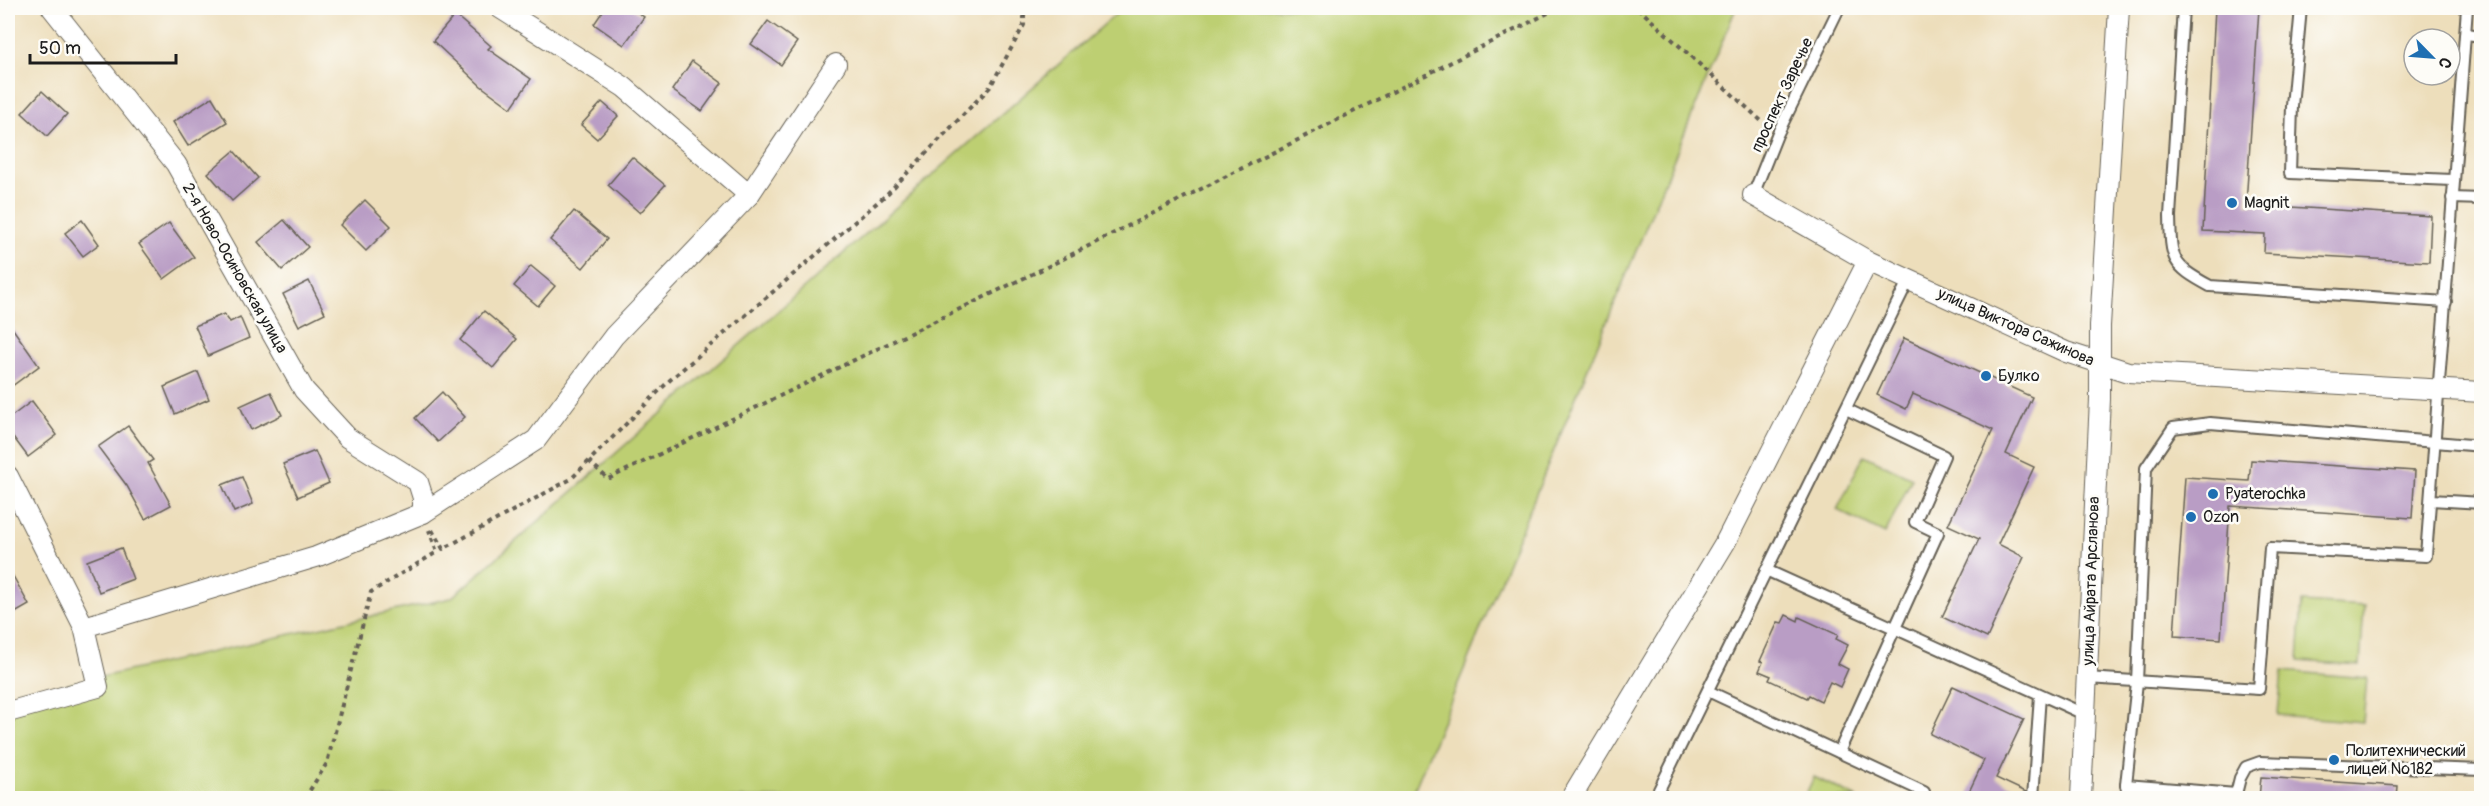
<svg xmlns="http://www.w3.org/2000/svg" width="2489" height="806" viewBox="0 0 2489 806" font-family="Pangolin,sans-serif">
<rect width="100%" height="100%" fill="#fdfcf7"/>
<filter id="ink" filterUnits="userSpaceOnUse"><feTurbulence type="fractalNoise" baseFrequency=".0167" numOctaves="2"/><feDisplacementMap in="SourceGraphic" scale="12" xChannelSelector="R" yChannelSelector="G"/><feConvolveMatrix kernelMatrix="1 2 1 2 8 2 1 2 1" color-interpolation-filters="sRGB"/></filter>
<filter id="wash" filterUnits="userSpaceOnUse"><feTurbulence type="fractalNoise" baseFrequency=".008" numOctaves="4" result="noise"/><feDisplacementMap in="SourceGraphic" scale="24" xChannelSelector="R" yChannelSelector="G"/><feGaussianBlur stdDeviation="1.35" result="paint"/><feColorMatrix in="noise" values="0 0 0 0 0 0 0 0 0 0 0 0 0 0 0 0 0 1.4 0 .05"/><feComposite in="paint" operator="in"/></filter>
<g filter="url(#wash)">
<rect width="100%" height="100%" fill="#eddebb"/>
<g fill="#bdcf72" stroke="#6c7647" stroke-width="1.5">
<path d="M1123,8h613l-325,790h-1403v-100l443,-100z"/>
<path d="M1864,455l48,23 -27,56 -48,-24z"/>
<path d="M2302,602l62,4 -4,59 -62,-4z"/>
<path d="M2282,671l85,7 -4,44 -85,-7z"/>
<path d="M1814,777l44,21h-54z"/>
</g>
<g id="blocks">
<g fill="#b99dc5">
<path d="M605,8h26l13,9 -20,28 -30,-21z"/>
<path d="M2215,8h44l-13,196 185,12 -2,46 -165,-9 1,-19 -62,-3z"/>
<path d="M455,15l36,31 -3,3 43,30 -20,29 -30,-22 -48,-45z"/>
<path d="M768,21l29,21 -16,23 -30,-21z"/>
<path d="M692,61l30,22 -20,28 -30,-21z"/>
<path d="M42,91l25,23 -20,22 -25,-23z"/>
<path d="M212,97l15,25 -39,24 -15,-24z"/>
<path d="M602,102l16,14 -21,23 -16,-14z"/>
<path d="M234,151l24,27 -26,23 -24,-28z"/>
<path d="M632,157l33,28 -25,28 -32,-28z"/>
<path d="M365,200l26,26 -25,25 -26,-26z"/>
<path d="M574,211l33,28 -24,29 -33,-28z"/>
<path d="M82,220l17,24 -16,12 -18,-23z"/>
<path d="M284,220l24,27 -26,23 -24,-28z"/>
<path d="M169,223l25,34 -30,22 -25,-35z"/>
<path d="M531,266l24,20 -17,20 -24,-20z"/>
<path d="M309,281l16,32 -26,13 -16,-32z"/>
<path d="M484,311l33,28 -24,29 -33,-28z"/>
<path d="M224,314l6,8 10,-5 9,21 -41,18 -13,-30z"/>
<path d="M8,322l31,44 -31,23z"/>
<path d="M1904,338l128,59 -26,57 28,13 -36,77 26,13 -37,81 -45,-21 37,-78 -31,-14 45,-95 -80,-36 -7,15 -29,-14z"/>
<path d="M198,372l11,27 -34,15 -11,-27z"/>
<path d="M271,392l11,23 -31,15 -11,-24z"/>
<path d="M442,392l23,25 -27,25 -23,-24z"/>
<path d="M32,401l25,34 -29,22 -20,-27v-11z"/>
<path d="M128,426l25,34 -5,3 23,42 -26,14 -18,-33 -29,-39z"/>
<path d="M315,451l14,32 -31,14 -15,-33z"/>
<path d="M2251,460l164,11 -3,47 -182,-12 -9,133 -47,-3 11,-159 64,4z"/>
<path d="M242,477l11,27 -19,8 -12,-27z"/>
<path d="M121,548l12,31 -34,13 -12,-31z"/>
<path d="M8,567l21,38 -21,12z"/>
<path d="M1786,615l12,6 1,-4 39,18 -2,4 12,6 -10,19 10,5 -8,18 -10,-5 -9,19 -12,-6 -2,3 -38,-18 2,-4 -12,-5 4,-9 -3,-1 18,-39 4,1z"/>
<path d="M1953,686l71,33 -28,59 30,14v6h-60l18,-38 -54,-26z"/>
<path d="M2261,777l137,9 -1,12h-138z"/>
</g>
</g>
</g>
<g filter="url(#ink)">
<use href="#blocks" fill-opacity="0" stroke="#656054" stroke-width="1.5"/>
<g fill="none" stroke-linecap="round" stroke-linejoin="round">
<defs>
<g id="service">
<path d="M2183,8l-13,208c1,44 1,49 40,70l236,16"/>
<path d="M2301,8l-9,98 -2,67 162,7"/>
<path d="M2466,34l16,2"/>
<path d="M1753,195l24,-60 62,-127"/>
<path d="M2452,198l30,1"/>
<path d="M2431,500l51,3"/>
<path d="M1766,570l320,145"/>
<path d="M2087,678l172,11 11,-141 156,8 41,-548"/>
<path d="M1708,691l216,101 -3,6"/>
<path d="M1839,752l99,-219 -23,-11 29,-66 -98,-47"/>
<path d="M2126,785l110,9 4,-16 6,-11 14,-5 222,8"/>
<path d="M1655,798l254,-519"/>
<path d="M2033,798l7,-103"/>
<path d="M2129,798l-3,-13 11,-103 9,-214 27,-40 37,-5 272,23"/>
</g>
<g id="minor">
<path d="M52,8l124,156 128,226 44,48 70,44 5,16v15"/>
<path d="M500,8l124,79 125,108"/>
<path d="M1753,195l115,66 198,91 62,20 354,20"/>
<path d="M8,476l76,151"/>
<path d="M8,712l90,-25 -14,-60 232,-70 107,-44 113,-73 78,-104 135,-141 87,-131"/>
<path d="M1571,798l155,-257 142,-280"/>
<path d="M2081,798l19,-399v-73l19,-318"/>
</g>
</defs>
<use href="#service" stroke="#656054" stroke-width="14"/>
<use href="#minor" stroke="#656054" stroke-width="22"/>
<g stroke="#656054" stroke-width="4" stroke-dasharray="4.5 4.5" stroke-linecap="butt">
<path d="M1638,8l130,119"/>
<path d="M589,461l19,18 447,-216 503,-255"/>
<path d="M432,530l11,19 128,-70 99,-99 216,-185 104,-108 34,-62v-17"/>
<path d="M305,798l22,-35 44,-171 66,-40 -8,-22"/>
</g>
<use href="#service" stroke="#fff" stroke-width="10"/>
<use href="#minor" stroke="#fff" stroke-width="20"/>
</g>
</g>
<g fill="#1f6fb2" stroke="#fdfcf7" stroke-width="2">
<circle cx="2232" cy="203" r="6"/>
<circle cx="1986" cy="376" r="6"/>
<circle cx="2213" cy="494" r="6"/>
<circle cx="2191" cy="517" r="6"/>
<circle cx="2334" cy="760" r="6"/>
</g>
<g text-anchor="middle" dominant-baseline="central" stroke-width="5" stroke-linejoin="round" paint-order="stroke">
<g font-size="16" fill="#1c1c1c" stroke="#fdfcf7">
<text transform="translate(1782 95) rotate(-65)">проспект Заречье</text>
<text transform="translate(235 268) rotate(60)">2-я Ново-Осиновская улица</text>
<text transform="translate(2016 327) rotate(24)">улица Виктора Сажинова</text>
<text transform="translate(2091 581) rotate(-88)">улица Айрата Арсланова</text>
</g>
<g font-size="16" fill="#1c1c1c" stroke="#fdfcf7" text-anchor="start">
<text x="2244" y="203">Magnit</text>
<text x="1998" y="376">Булко</text>
<text x="2225" y="494">Pyaterochka</text>
<text x="2203" y="517">Ozon</text>
<text x="2346" y="751">Политехнический<tspan x="2346" dy="18">лицей №182</tspan></text>
</g>
</g>
<rect width="2489" height="806" fill="none" stroke="#fdfcf7" stroke-width="30"/>
<g transform="translate(2432 57) rotate(115)"><circle r="28" fill="#fdfcf7" stroke="#a3a29f" stroke-width="1.5"/>
<path d="M0-4.5L10 22L0 15L-10 22Z" fill="#1f6fb2"/>
<text y="-9" font-size="16" font-weight="bold" text-anchor="middle" fill="#1c1c1c">С</text>
</g>
<path d="M30 54v9h146v-9" fill="none" stroke="#1c1c1c" stroke-width="3"/>
<text x="39" y="54" font-size="18" fill="#1c1c1c" stroke="#fdfcf7" stroke-width="4.5" paint-order="stroke">50 m</text>
</svg>
